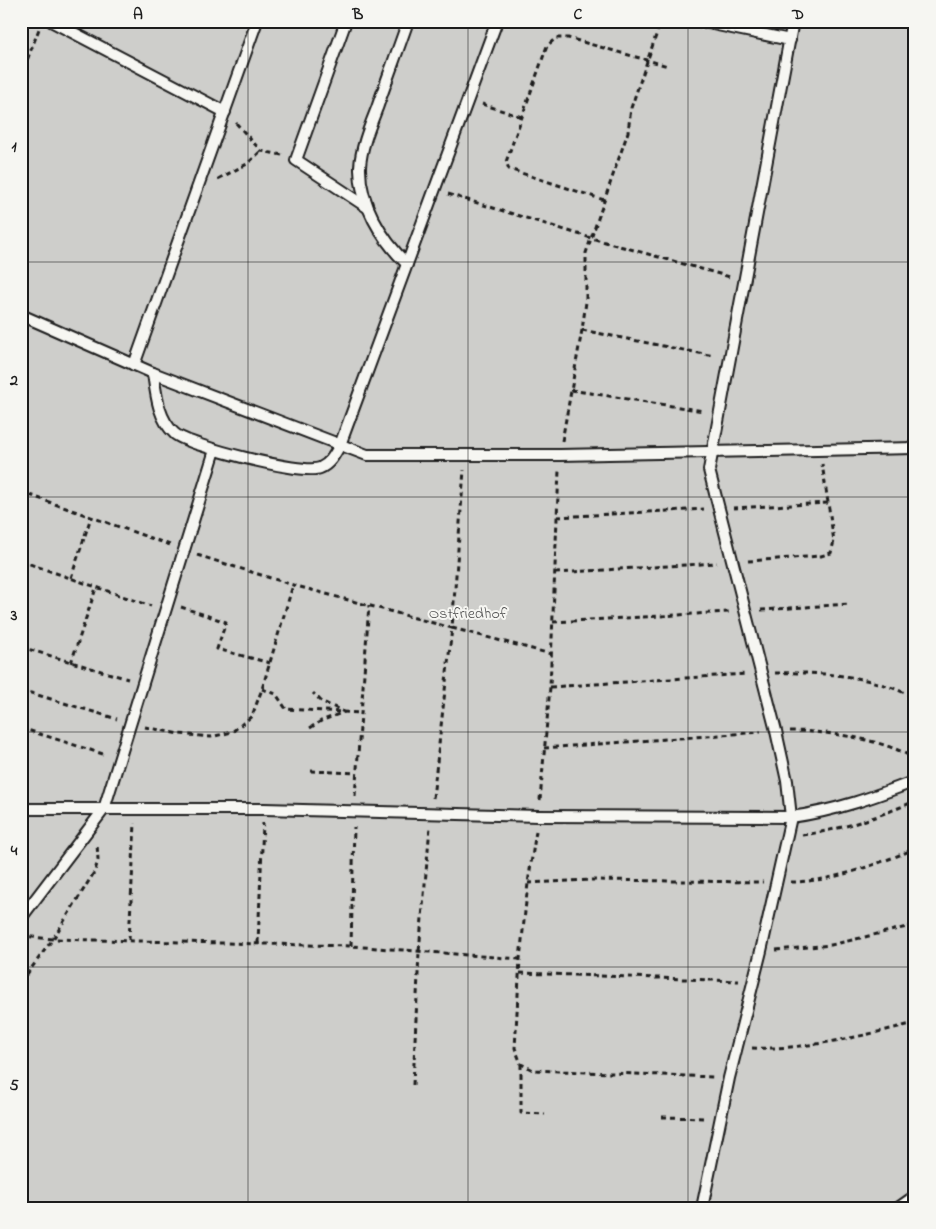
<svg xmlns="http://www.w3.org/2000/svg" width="936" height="1229" viewBox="0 0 936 1229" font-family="'Indie Flower',sans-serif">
<rect width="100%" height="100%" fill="#edede9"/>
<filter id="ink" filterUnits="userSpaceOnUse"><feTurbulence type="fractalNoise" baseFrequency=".02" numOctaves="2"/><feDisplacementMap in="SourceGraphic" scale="10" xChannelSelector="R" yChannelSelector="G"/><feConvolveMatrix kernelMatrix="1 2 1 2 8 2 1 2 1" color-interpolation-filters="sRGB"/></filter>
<g filter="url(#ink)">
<rect fill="#cececb" stroke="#757574" x="21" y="21" width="894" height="1187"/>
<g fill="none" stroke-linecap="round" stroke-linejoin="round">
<defs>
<g id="lane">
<path d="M51,21l174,91"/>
<path d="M346,21l-50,139 71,47"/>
<path d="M698,21l92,19"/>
<path d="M407,264c-25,-24 -48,-61 -47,-97 1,-20 10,-41 17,-59 10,-29 21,-58 31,-87"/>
<path d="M21,315l132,58 214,82h193l355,-7"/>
<path d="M134,365l123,-344"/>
<path d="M153,373c3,21 5,46 22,61 15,12 127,41 145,34 10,-4 15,-14 20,-23l157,-424"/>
<path d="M21,809h243l274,7 253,1c44,-6 83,-20 124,-36"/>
<path d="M21,918l83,-109 111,-359"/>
<path d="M702,1208l27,-130 32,-127 30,-134 -4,-36 -11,-50 -67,-261 84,-449"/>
<path d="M898,1208l17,-12"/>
</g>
</defs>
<use href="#lane" stroke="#1c1c1c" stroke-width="14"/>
<g stroke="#1c1c1c" stroke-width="3" stroke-dasharray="5 4" stroke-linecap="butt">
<path d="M166,21h4"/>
<path d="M21,76l18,-47"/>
<path d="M482,104l40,13"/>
<path d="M236,123l25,28 21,4"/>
<path d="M218,179l29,-15 14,-13"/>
<path d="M448,194l143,44 139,39"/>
<path d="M604,200l-95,-31 -3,-7 41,-116 9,-8h12l100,28"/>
<path d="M582,330l132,26"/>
<path d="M571,390l133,21"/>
<path d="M562,441l20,-111 4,-28v-49l42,-121 3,-24 30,-87"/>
<path d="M21,492l149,53"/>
<path d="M733,508l95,-5"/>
<path d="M557,517l147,-8"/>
<path d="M197,555l96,30 159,43 12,-158"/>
<path d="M21,561l130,45"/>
<path d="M748,561l73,-5 10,-3 3,-12 -12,-77"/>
<path d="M555,573l162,-10"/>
<path d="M71,578l20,-61"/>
<path d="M181,607l45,15 -9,27 53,14"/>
<path d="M761,610l88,-6"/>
<path d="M553,622l177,-10"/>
<path d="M21,647l107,32"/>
<path d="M71,663l25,-75"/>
<path d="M775,673c48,-1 97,2 140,25"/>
<path d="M550,687l196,-13"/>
<path d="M262,689l14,5 10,15 75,4"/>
<path d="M21,690l96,29"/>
<path d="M145,727l34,7 32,3 21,-5 20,-16 10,-27 31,-104"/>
<path d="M21,728l85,27"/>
<path d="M310,728l11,-7 23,-9 -23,-11 -8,-8"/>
<path d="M790,731c36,0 95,8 125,28"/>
<path d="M544,748l217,-16"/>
<path d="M311,771l46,2"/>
<path d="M355,796l14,-191"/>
<path d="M433,798l19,-170 99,26"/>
<path d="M540,800l10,-113 9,-217"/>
<path d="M536,831l-8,52 -8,76 -5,89 6,16 12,6 181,7"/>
<path d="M802,835c39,-5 76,-18 113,-34"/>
<path d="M791,882c42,0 85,-18 124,-33"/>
<path d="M528,883l63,-3 172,2"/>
<path d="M21,936l32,3 298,7 169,13"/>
<path d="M129,940l6,-117"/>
<path d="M258,943l5,-120"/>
<path d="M351,946l3,-119"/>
<path d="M776,950l55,-5 84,-20"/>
<path d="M520,973l219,8"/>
<path d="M21,982l32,-43 42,-68 3,-11 -1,-17"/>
<path d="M752,1048c54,2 110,-12 163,-25"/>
<path d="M521,1064v49l24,1"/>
<path d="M413,1085l6,-133 11,-125"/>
<path d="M662,1117l45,1"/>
</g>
<use href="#lane" stroke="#f6f6f2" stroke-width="10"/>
</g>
</g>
<path fill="none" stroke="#1c1c1c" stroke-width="1" stroke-opacity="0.55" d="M248,21v1187M468,21v1187M688,21v1187M21,262h894M21,497h894M21,732h894M21,967h894"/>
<g text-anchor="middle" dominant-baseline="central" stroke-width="4" stroke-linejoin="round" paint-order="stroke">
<g font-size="16" fill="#515151" stroke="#f6f6f2">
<text x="468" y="614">Ostfriedhof</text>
</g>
</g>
<rect width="936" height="1229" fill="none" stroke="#f6f6f2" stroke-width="55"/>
<rect x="28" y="28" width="880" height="1174" fill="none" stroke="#1c1c1c" stroke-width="2"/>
<g font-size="16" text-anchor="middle" font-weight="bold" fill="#1c1c1c">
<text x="138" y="19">A</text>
<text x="358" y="19">B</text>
<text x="578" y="19">C</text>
<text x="798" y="19">D</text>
<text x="14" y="151">1</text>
<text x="14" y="385">2</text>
<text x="14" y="620">3</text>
<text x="14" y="855">4</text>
<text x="14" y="1090">5</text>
</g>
</svg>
